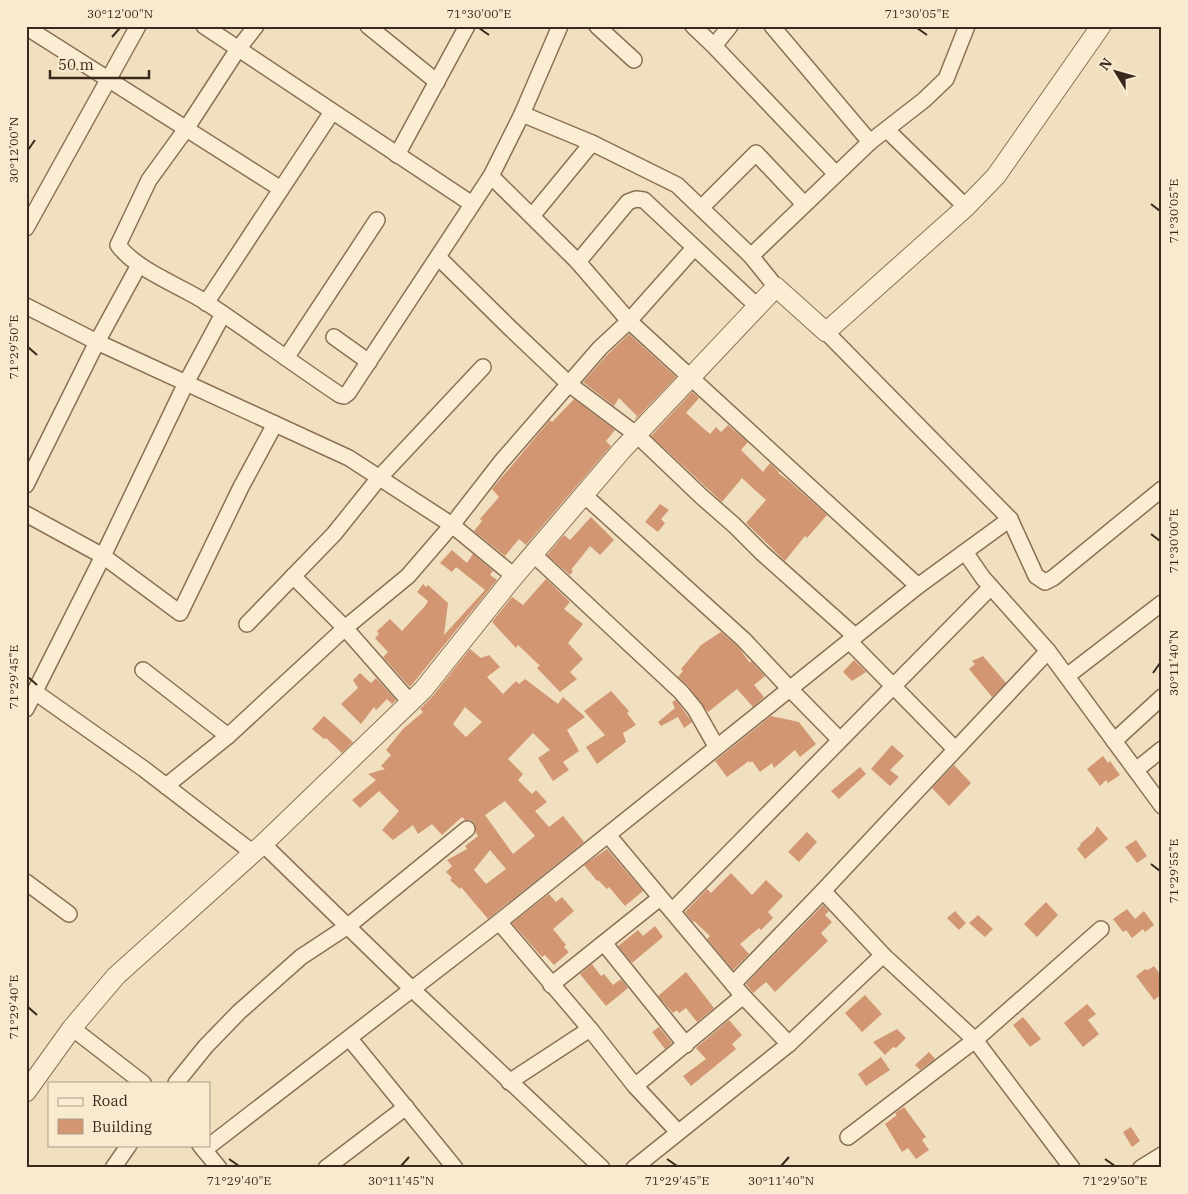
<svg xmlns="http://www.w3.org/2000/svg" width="1188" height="1194" viewBox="0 0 1188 1194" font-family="'IBM Plex Serif',serif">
<rect width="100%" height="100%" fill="#f1e0bf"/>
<g fill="#d29673" fill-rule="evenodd">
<path d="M629,334l47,43 -42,44 3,-5 -18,-18 -5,8 -31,-24 24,-27z"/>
<path d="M692,392l7,6 -13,15 24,21 6,-7 5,5 7,-7 20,17 -7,8 22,22 7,-9 9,9 -1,1 11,8 38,34 -20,23 -2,-2 -20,25 -39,-38 20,-23 -24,-22 -20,24 -71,-66z"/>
<path d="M574,399l41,31 -9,11 5,5 -85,99 -7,-6 -14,17 -31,-25 8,-10 -2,-2 19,-22 -7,-8 58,-69 2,2z"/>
<path d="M660,504l9,6 -8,9 4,4 -7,9 -13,-10z"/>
<path d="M591,517l23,23 -14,15 -10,-9 -19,24 2,1 -3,4 -23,-20 17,-20 6,5z"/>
<path d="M452,550l15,13 6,-9 20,17 -3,4 7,5 -87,107 -27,-30 5,-5 -13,-14 4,-4 -2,-3 13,-12 12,12 23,-25 3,-5 -11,-9 6,-8 3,3 2,-2 20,18 -4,32 41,-45 -29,-23 -4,5 -12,-9z"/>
<path d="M546,579l24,23 -6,7 19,15 -15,19 15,16 -13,13 7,7 -17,13 -23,-24 3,-3 -2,-1 -20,-19 -2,3 -24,-26 20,-25 11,8z"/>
<path d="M721,632l18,16 11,15 1,-2 14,15 -11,9 10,12 -11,10 -16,-18 -29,23 -20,-26 -10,-9 5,-6 -2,-2 20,-24z"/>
<path d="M470,649l11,9 8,-3 11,12 -13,10 16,17 13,-13 3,3 6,-5 33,25 5,-7 22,20 -18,13 12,21 -16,11 6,8 -16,11 -15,-23 12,-8 -17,-17 -25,26 15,15 -5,6 14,14 4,-4 11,12 -12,9 14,16 14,-11 21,26 -96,77 -27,-32 -1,2 -10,-9 2,-2 -6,-6 6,-6 -5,-6 20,-11 -2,-3 13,-10 -2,-3v-5l-2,-5 -4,-3h-5l-3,-3 -20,18 -10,-11 -14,10 -5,-9 -20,15 -11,-10 17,-19 -20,-20 -19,17 -8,-8 24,-20 -8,-6 17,-5 -4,-3 10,-11 -5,-5 17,-21 20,-17 -3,-3 12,-12zM465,707l17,15 -16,15 -13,-13zM505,801l30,35 -22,18 -28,-39zM490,850l16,19 -20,15 -12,-14z"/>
<path d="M983,656l23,27 -14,14 -23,-28 6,-5 -3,-3z"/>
<path d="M854,660l12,12 -14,9 -9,-9z"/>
<path d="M360,673l11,10 5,-5 20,22 -4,4 -5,-5 -11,11 -2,-3 -13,17 -20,-20 17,-16 -5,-8z"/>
<path d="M611,691l18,20 -2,2 9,12 -13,8 3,9 -29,22 -11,-17 19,-12 -21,-24z"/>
<path d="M676,700l16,22 -8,6 -6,-11 -17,9 -3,-4 17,-14 -3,-6z"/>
<path d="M324,716l29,26 -11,11 -16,-15 -2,1 -12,-10z"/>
<path d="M771,716l28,6 17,22 -16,13 -5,-7 -21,18 -2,-5 -12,9 -8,-11 -2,2 -1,-2 -22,16 -12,-16z"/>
<path d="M892,745l12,11 -14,14 9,7 -9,9 -19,-17z"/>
<path d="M1103,756l5,7 2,-2 10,14 -12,8 -2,-3 -6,6 -13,-17z"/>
<path d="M954,765l17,18 -22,23 -17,-18z"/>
<path d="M860,767l6,7 -27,25 -8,-8z"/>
<path d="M1097,826l11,13 -23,20 -8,-10 4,-4 -1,-1 14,-12z"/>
<path d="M807,832l10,10 -18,20 -11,-10z"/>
<path d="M1136,840l11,16 -10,7 -12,-16z"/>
<path d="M607,849l36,42 -18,15 -16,-19 -2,2 -9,-9 -1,1 -13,-16z"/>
<path d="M731,873l21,22 14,-15 17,16 -15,16 5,6 -12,12 -2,-2 -19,16 9,10 -16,16 -26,-31 3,-3 -16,-15 -1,1 -8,-10 22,-23 4,4z"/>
<path d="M549,894l7,8 6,-5 12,14 -21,18 13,16 -2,2 5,5 -15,13 -9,-10 -3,2 -30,-34z"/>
<path d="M1046,902l12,13 -21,22 -13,-13z"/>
<path d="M823,905l6,6 -4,4 7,7 -11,11 7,8 -53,51 -9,-10 -13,11 -7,-9z"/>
<path d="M1127,909l8,10 9,-8 10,14 -9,7 -2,-3 -11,9 -6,-8 -3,2 -10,-13z"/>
<path d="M955,911l11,12 -7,7 -12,-12z"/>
<path d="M978,915l15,14 -8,8 -16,-14z"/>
<path d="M655,926l8,11 -31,26 -14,-17 20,-16 5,6z"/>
<path d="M592,964l9,12 3,-2 9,11 8,-6 7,9 -22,18 -26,-32z"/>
<path d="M1154,966l8,11v17l-8,6 -18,-24 9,-7 3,1z"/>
<path d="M686,972l28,36 -17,14 -11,-14 -7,5 -2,-3 -4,3 -15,-17z"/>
<path d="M865,995l17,19 -20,18 -17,-19z"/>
<path d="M1087,1004l9,10 -8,6 11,14 -16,13 -19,-24z"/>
<path d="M1023,1017l18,22 -11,8 -17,-22z"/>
<path d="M729,1020l13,15 -10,9 4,5 -45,37 -8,-10 23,-17 -10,-11z"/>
<path d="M659,1027l13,16 -7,6 -13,-17z"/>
<path d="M897,1029l9,9 -10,10 -3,-1 -8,8 -12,-13z"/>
<path d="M929,1052l6,7 -15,11 -5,-5z"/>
<path d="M881,1057l9,13 -24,16 -8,-12z"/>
<path d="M904,1107l22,30 -4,3 7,10 -13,9 -8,-11 -6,4 -17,-28 12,-9 -2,-2z"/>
<path d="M1131,1127l9,14 -8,6 -9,-15z"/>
</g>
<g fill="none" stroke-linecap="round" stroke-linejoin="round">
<defs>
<g id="minor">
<path d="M204,26l268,178"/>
<path d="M256,26l-18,23 -52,80 -37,51 -31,65c18,25 63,41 89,58 45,30 88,62 133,92l4,1 4,-3 143,-217 31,-62 38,-88"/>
<path d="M368,26l69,56"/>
<path d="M597,26l37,34"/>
<path d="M693,26l21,20 122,128"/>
<path d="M772,26l98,116"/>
<path d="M26,27l255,162"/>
<path d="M714,46l16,-20"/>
<path d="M522,114l70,29 85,42 74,71 25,31"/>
<path d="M887,130l79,77"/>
<path d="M397,155l70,-129"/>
<path d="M491,176l87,86 51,59 289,265"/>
<path d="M701,208l55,-55 48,51"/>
<path d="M532,216l60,-73"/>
<path d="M26,228l112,-202"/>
<path d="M751,256l119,-114 54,-42 22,-21 21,-53"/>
<path d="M438,257l71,70 60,57 68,51 65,62 32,28 28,28 93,83"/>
<path d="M578,262l50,-60 8,-3 8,1 114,107"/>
<path d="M206,303l126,-191"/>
<path d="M26,306l71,36 252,116 103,67 62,51"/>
<path d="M826,332l184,187 26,57 9,6 8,-4 109,-89"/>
<path d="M334,337l35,25"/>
<path d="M286,358l91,-138"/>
<path d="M26,485l71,-143 42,-77"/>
<path d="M584,495l160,145 45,48 51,52"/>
<path d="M26,514l77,42 77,57 61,-126 34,-63"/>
<path d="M965,552l18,26 65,73"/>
<path d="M533,554l148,138 14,17 21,37"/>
<path d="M293,576l52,52 65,74"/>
<path d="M247,624l87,-90 45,-56 104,-111"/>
<path d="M849,641l106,108"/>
<path d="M143,670l85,66"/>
<path d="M1067,676l95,-73"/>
<path d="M35,692l109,77 108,83"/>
<path d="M26,709l77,-153 83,-173 37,-69"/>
<path d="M1114,741l48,-44"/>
<path d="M1136,770l26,-21"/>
<path d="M166,786l62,-50 117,-108 63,-52 44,-51 49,-63 99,-114 29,-27 65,-73"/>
<path d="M608,835l135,161 46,48"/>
<path d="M263,844l150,146 189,178"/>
<path d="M26,882l43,32"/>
<path d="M823,891l60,64 92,85 97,128"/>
<path d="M672,911l319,-324"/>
<path d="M499,922l91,107 45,57 43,46"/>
<path d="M604,943l82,102"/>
<path d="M733,984l90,-93 225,-240 114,155"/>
<path d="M551,985l109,-87"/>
<path d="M72,1028l71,55"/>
<path d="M350,1039l105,129"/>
<path d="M509,1082l81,-53"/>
<path d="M176,1083l30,-37 33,-34 62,-55 47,-31 119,-97"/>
<path d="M635,1086l108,-90"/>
<path d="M848,1137l127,-97 126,-111"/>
<path d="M200,1145l19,23"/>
<path d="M204,1150l295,-228 419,-336 92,-67"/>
<path d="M113,1168l16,-23"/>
<path d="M326,1168l80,-61"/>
<path d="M634,1168l155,-124 94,-89"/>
<path d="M1141,1168l21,-13"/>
</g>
<path id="tertiary" d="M26,1092l46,-64 44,-52 147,-132 160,-154 88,-110 111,-130 154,-163 50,45 140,-125 30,-31 105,-150"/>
</defs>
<use href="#minor" stroke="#8b7056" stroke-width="18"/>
<use href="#tertiary" stroke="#8b7056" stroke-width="21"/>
<use href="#minor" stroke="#fbedd3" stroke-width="15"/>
<use href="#tertiary" stroke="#fbedd3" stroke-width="19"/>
</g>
<path fill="none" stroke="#39291c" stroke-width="2" d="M479,28l10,7M917,28l10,7M112,37l8,-9M28,150l7,-10M1151,204l9,7M28,347l9,8M1151,534l9,7M1153,673l7,-10M28,677l9,8M1151,864l9,7M28,1007l9,8M229,1159l10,7M667,1159l10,7M1105,1159l10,7M401,1166l8,-9M781,1166l8,-9"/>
<rect width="1188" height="1194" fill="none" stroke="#f8eacf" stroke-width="55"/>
<rect x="48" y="1082" width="162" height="65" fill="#f8eacf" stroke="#ac9d87"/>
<rect x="58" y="1098" width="25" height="8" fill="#fbedd3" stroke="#ac9d87"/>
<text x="92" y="1106" font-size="15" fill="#39291c">Road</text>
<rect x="58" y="1119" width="25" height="15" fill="#d29673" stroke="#ac9d87"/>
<text x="92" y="1132" font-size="15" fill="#39291c">Building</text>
<g transform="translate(1116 72) rotate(307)" stroke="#f8eacf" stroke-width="4" paint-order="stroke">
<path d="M0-4L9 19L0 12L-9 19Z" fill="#39291c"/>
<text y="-8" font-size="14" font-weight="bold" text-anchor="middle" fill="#39291c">N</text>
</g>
<path d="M50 70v8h99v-8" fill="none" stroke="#39291c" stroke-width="2.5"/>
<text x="58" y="70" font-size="15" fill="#39291c" stroke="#f8eacf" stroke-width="4" paint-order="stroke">50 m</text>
<rect x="28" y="28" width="1132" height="1138" fill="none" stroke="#39291c" stroke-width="2"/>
<g font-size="12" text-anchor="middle" fill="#39291c">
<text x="120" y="18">30°12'00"N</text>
<text x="479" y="18">71°30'00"E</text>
<text x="917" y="18">71°30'05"E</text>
<text transform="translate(14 150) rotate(-90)" y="4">30°12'00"N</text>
<text transform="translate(1174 211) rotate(-90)" y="4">71°30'05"E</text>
<text transform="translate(14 347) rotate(-90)" y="4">71°29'50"E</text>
<text transform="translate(1174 541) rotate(-90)" y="4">71°30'00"E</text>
<text transform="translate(1174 663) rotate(-90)" y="4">30°11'40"N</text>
<text transform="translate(14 677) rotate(-90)" y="4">71°29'45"E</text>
<text transform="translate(1174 871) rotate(-90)" y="4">71°29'55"E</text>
<text transform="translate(14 1007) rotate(-90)" y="4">71°29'40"E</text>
<text x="239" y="1185">71°29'40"E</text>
<text x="401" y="1185">30°11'45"N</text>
<text x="677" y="1185">71°29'45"E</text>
<text x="781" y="1185">30°11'40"N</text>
<text x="1115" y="1185">71°29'50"E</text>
</g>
</svg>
